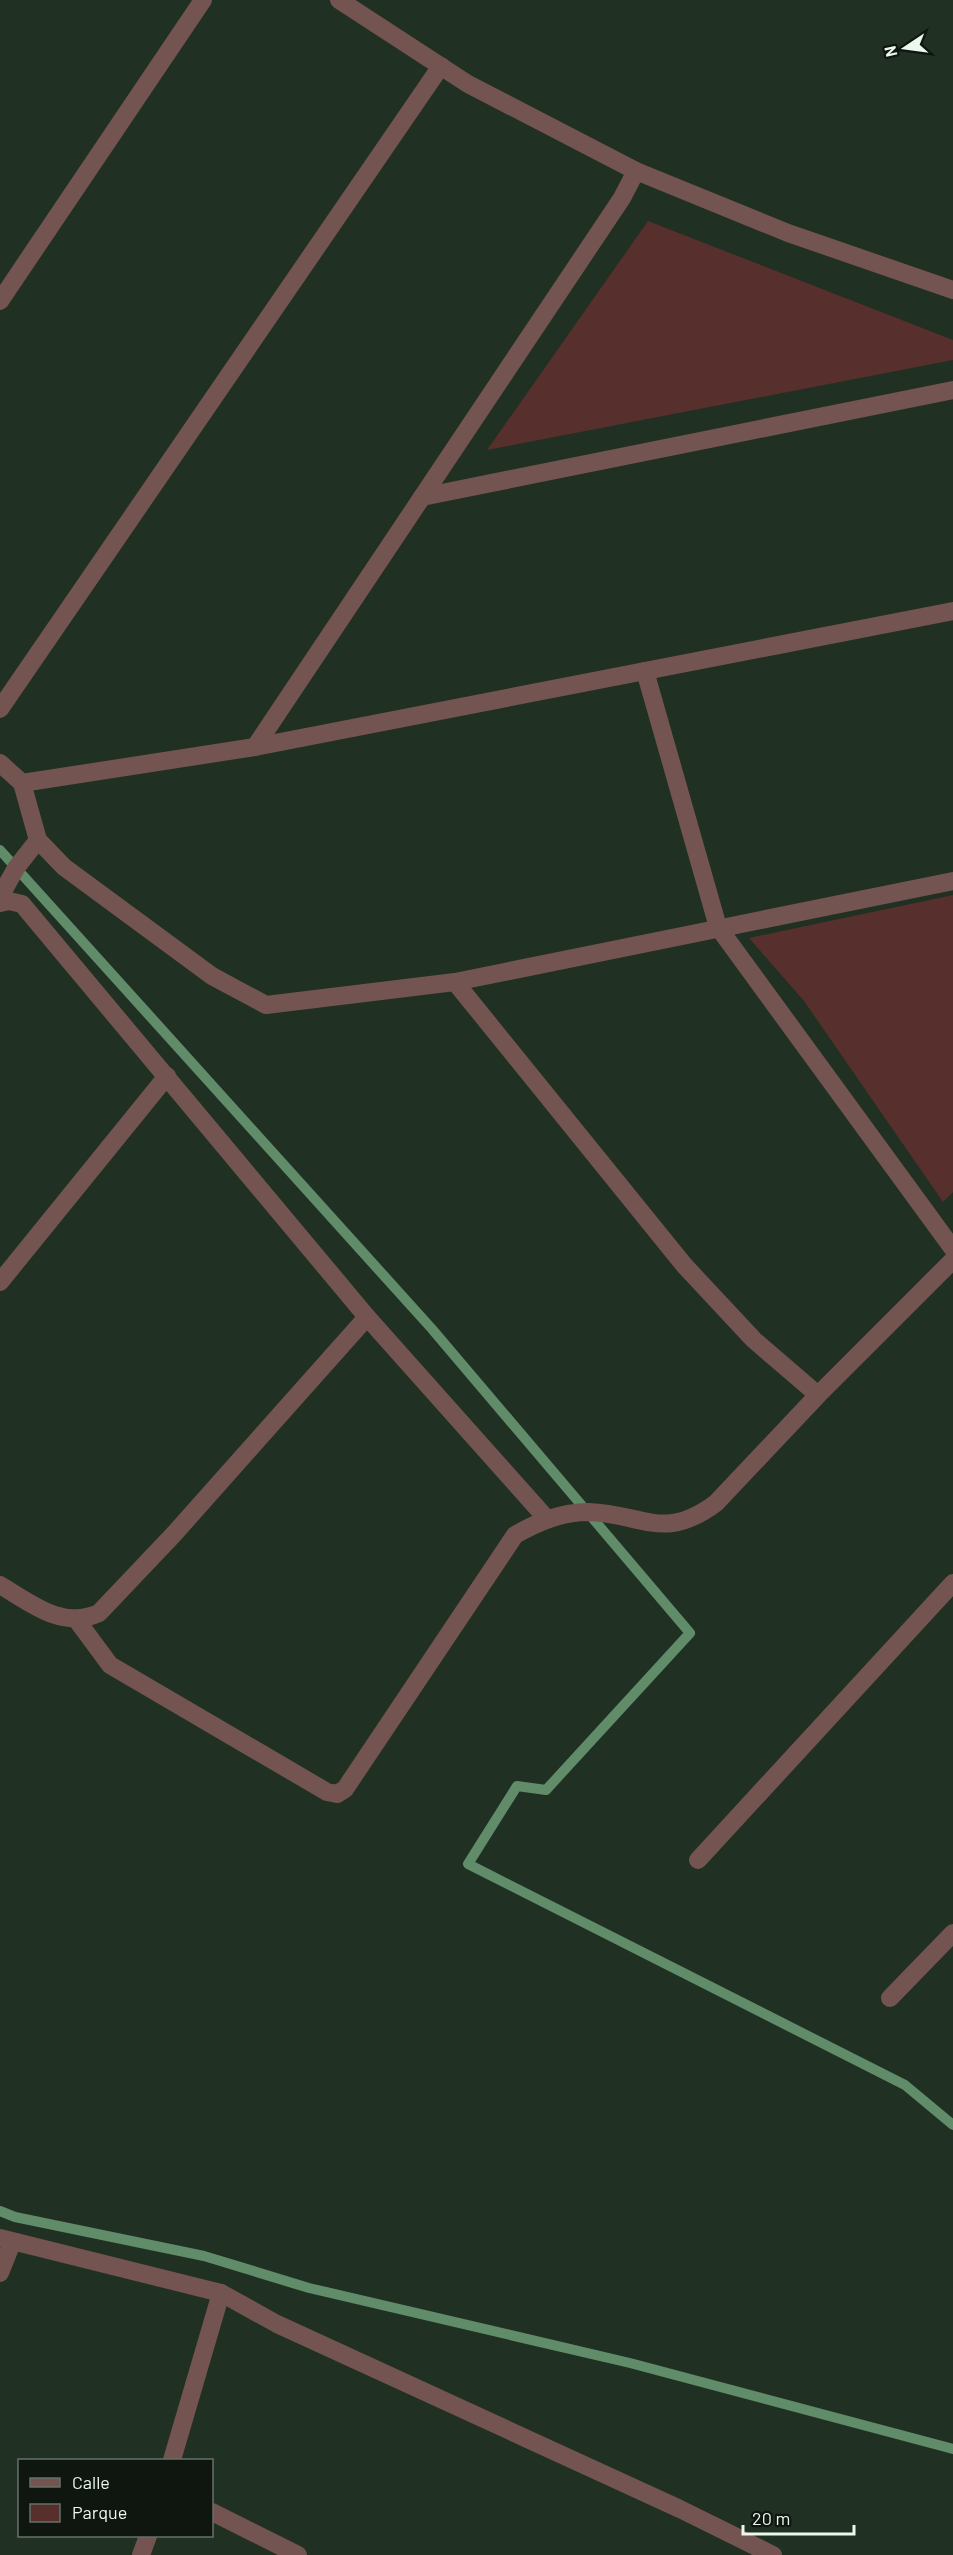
<svg xmlns="http://www.w3.org/2000/svg" width="953" height="2555" viewBox="0 0 953 2555" font-family="Barlow,sans-serif">
<rect width="100%" height="100%" fill="#203022"/>
<g fill="#572f2c">
<path d="M648,221l305,119v20l-466,90z"/>
<path d="M953,895v297l-10,10 -139,-201 -55,-63z"/>
</g>
<g fill="none" stroke-linecap="round" stroke-linejoin="round">
<g stroke="#618c69" stroke-width="10">
<path d="M0,850l432,479 258,304 -144,157 -29,-4 -49,78 437,221 48,40"/>
<path d="M0,2211l15,6 189,39 105,32 321,75 323,86"/>
</g>
<g stroke="#735451" stroke-width="18">
<path d="M339,0l129,84 168,87 152,62 165,57"/>
<path d="M0,301l203,-301"/>
<path d="M422,497l531,-107"/>
<path d="M645,671l73,256 235,322"/>
<path d="M0,709l441,-643"/>
<path d="M255,747l367,-549 14,-27"/>
<path d="M0,763l22,20 233,-36 698,-136"/>
<path d="M22,783l16,57 26,27 148,109 54,29 189,-23 498,-101"/>
<path d="M0,897l16,-29 22,-28"/>
<path d="M0,903l9,-2 13,3 345,413 180,202"/>
<path d="M455,982l229,283 70,75 64,55"/>
<path d="M0,1282l167,-206"/>
<path d="M0,1585c31,18 62,45 99,28l75,-79 193,-217"/>
<path d="M76,1619l34,46 217,127 10,2 8,-5 170,-254c23,-13 46,-23 74,-23 54,2 75,30 127,-9l102,-108 135,-135"/>
<path d="M698,1860l255,-277"/>
<path d="M890,1998l63,-65"/>
<path d="M0,2238l221,55 56,31 403,185 93,46"/>
<path d="M0,2273l12,-30"/>
<path d="M172,2460l49,-167"/>
<path d="M212,2512l86,43"/>
<path d="M141,2555l7,-19"/>
</g>
</g>
<rect x="18" y="2459" width="195" height="78" fill="#0f160f" stroke="#677068" stroke-width="1.5"/>
<rect x="30" y="2478" width="30" height="9" fill="#735451" stroke="#677068" stroke-width="1.5"/>
<text x="72" y="2489" font-size="18" fill="#ecf7ed">Calle</text>
<rect x="30" y="2504" width="30" height="18" fill="#572f2c" stroke="#677068" stroke-width="1.5"/>
<text x="72" y="2519" font-size="18" fill="#ecf7ed">Parque</text>
<g transform="translate(905 48) rotate(257)" stroke="#0f160f" stroke-width="4.5" paint-order="stroke">
<path d="M0-4.5L10 22L0 15L-10 22Z" fill="#ecf7ed"/>
<text y="-9" font-size="16" font-weight="bold" text-anchor="middle" fill="#ecf7ed">N</text>
</g>
<path d="M743 2525v9h111v-9" fill="none" stroke="#ecf7ed" stroke-width="3"/>
<text x="752" y="2525" font-size="18" fill="#ecf7ed" stroke="#0f160f" stroke-width="4.5" paint-order="stroke">20 m</text>
</svg>
